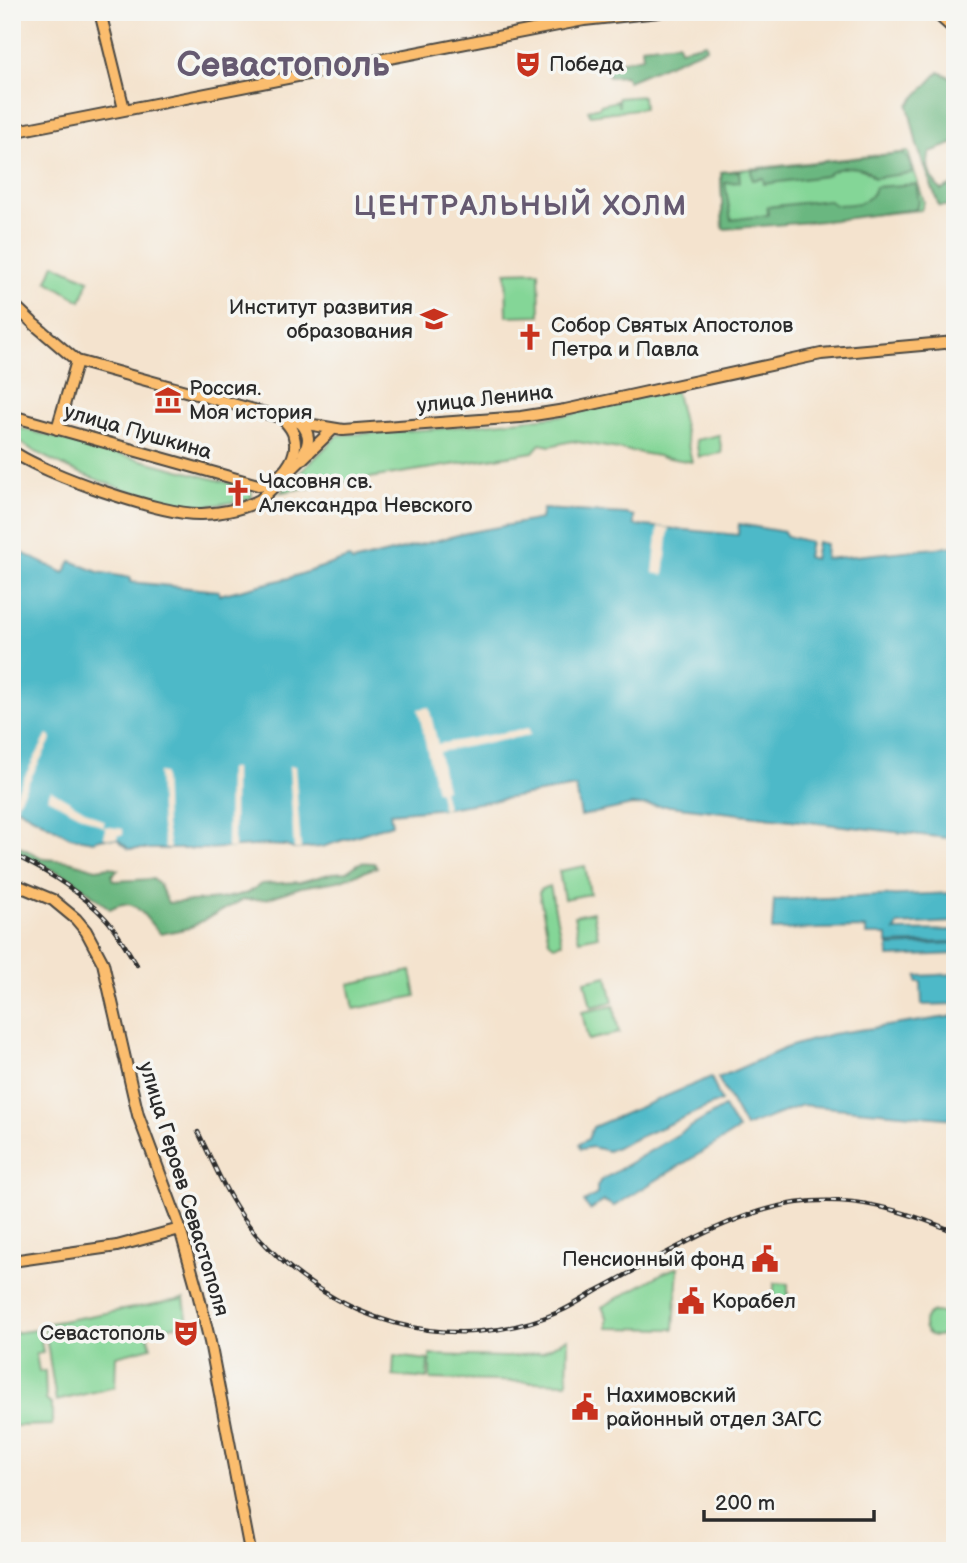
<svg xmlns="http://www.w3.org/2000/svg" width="967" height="1563" viewBox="0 0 967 1563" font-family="'Balsamiq Sans',sans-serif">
<rect width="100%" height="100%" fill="#f6f6f2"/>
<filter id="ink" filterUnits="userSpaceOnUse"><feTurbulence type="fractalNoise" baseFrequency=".0143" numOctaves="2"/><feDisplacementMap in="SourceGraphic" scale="14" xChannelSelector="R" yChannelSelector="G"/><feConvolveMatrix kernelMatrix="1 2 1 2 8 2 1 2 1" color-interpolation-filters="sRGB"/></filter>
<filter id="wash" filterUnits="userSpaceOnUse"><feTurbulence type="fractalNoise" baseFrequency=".00686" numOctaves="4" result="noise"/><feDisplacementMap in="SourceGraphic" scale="28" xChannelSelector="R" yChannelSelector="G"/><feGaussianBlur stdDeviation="1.57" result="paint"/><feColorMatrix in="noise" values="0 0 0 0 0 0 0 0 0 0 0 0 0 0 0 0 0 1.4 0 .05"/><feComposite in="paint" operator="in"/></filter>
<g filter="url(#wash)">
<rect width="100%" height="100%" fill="#f4e3ce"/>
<g fill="#84d697" stroke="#588061" stroke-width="2">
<path d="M643,96l1,12 -54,7 -2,-5 12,-3v-2l17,-4 2,6 -1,-9z"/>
<path d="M908,152l16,50 -3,8 -198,19 -2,-57z"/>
<path d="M54,264l35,16 -8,21 -34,-20z"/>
<path d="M539,271l1,44 -33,1 -1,-44z"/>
<path d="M675,388l17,74 -120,-21 -22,5 -10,-2 -7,8 -252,40 57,-57 99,-6 131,-14z"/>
<path d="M12,426l236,62 3,2 1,7 -3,2c-15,3 -32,7 -48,7 -39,1 -162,-43 -189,-71z"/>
<path d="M719,435l3,18 -23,4 -3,-17z"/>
<path d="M585,866l5,28 -26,5 -5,-28z"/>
<path d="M550,886l12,57 -8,2 -5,-4 -10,-48 2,-4z"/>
<path d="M593,912l5,24 -19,4 -5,-24z"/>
<path d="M411,971l5,25 -62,13 -5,-25z"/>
<path d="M607,976l6,26 -22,5 -6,-26z"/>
<path d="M614,1006l5,27 -31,7 -6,-28z"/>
<path d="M678,1267l-4,62 -67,-1v-11l-5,-10 61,-34z"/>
<path d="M774,1283l14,1v24l-14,-1z"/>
<path d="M184,1299l4,24 -41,9 4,15 -35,9 -1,31 -59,14 -12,-77z"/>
<circle cx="936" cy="1324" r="12"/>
<path d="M36,1330l4,3 3,20 -7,1 3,18 6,-1 1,29 6,5v20l-40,1v-93z"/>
<path d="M568,1338l-1,45 -137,-4v-24l78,2 34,-5z"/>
<path d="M394,1356l34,4 -1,19 -34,-3z"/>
</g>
<g fill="#6bb780" stroke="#4b7156" stroke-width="2">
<path d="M678,43l2,6 26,-6 1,5 -79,33 -3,-5 -16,1 -2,-13 36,-7 -1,-10z"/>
<path d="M939,72l11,5 5,-3v69l-25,9c-5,15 0,27 11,38l14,-6v22h-16l-22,-61 -9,-40z"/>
<path d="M902,153l7,7 3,13 -38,5c-11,-15 -36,-13 -49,-2l-61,8 -1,-6 -11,2 -1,-10z"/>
<path d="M739,171l1,11 -15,1 6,37 37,-5 -1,-8 61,-7 7,5c17,-1 35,1 40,-18l41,-3 3,18 -3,7 -81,11 -112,9 -2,-57z"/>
<path d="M12,840l8,7 24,12 25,2 27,8 14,-2 8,3 -6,5v4l3,2 38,-2 6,5 9,19 52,-4 28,-6 13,-9 39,-2 33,-9 13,-1c14,-8 9,-11 28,-9l3,4 -39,14 -37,6 -35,12 -24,1 -53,28 -28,6c-18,-15 -23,-41 -51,-25l-39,-31 -59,-27z"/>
</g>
<g fill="#4db9c8" stroke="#3c727a" stroke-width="2">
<path d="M543,509l83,5 8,2v9l104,10 1,-11 45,8 3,4 23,6 -3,15 7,2 3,-17 9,2 -1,15 130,-13v293l-285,-33 -38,-1 -51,11 -5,-29 -129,21 -57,5 2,11 -70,23 -28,2 -8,-3 -19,-1 -60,4h-78l-12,-10 -13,-1 -11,3 -23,-4 -58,-32v-257l52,25 7,-12 27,11 33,6v4l88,9v4l70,-17 60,-20 3,4 114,-29 75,-14z"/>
<path d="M955,893v29l-57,3 -3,6 60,-1v12l-68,2v-9h-21v-7l-94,2 2,-30z"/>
<path d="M955,943v11l-66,3 -1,-11z"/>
<path d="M955,974v30l-33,1 -1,-23h-4v-6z"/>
<path d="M955,1016v103l-153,-14 -57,22 -27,-49 70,-31 44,-13z"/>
<path d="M711,1077l10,24 -113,50 -16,-4 -11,2 -2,-5 9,-5 5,-12z"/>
<path d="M724,1107l14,23 -124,76 -10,-5 -14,9 -6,-8 13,-8v-7l3,-6z"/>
</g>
<g fill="#f4e3ce">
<path d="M658,527l11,1 -5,47 -11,-2z"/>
<path d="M429,707l9,37 91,-16 1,7 -91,17 7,37 -3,1 4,18h-5l-3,-17h-3l-18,-82z"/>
<path d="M47,735l5,3 -34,64 -1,6 -5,-3v-5z"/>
<path d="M289,766h6l6,83h-7z"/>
<path d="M228,769h6v79h-7z"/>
<path d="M158,772l6,1 2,53 4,22h-5l-4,-22z"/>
<path d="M51,790l54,32 -2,4 20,3v6h-5l-1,4 -13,-1 1,-10 -58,-30z"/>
</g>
</g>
<g filter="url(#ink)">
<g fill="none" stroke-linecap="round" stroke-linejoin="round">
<defs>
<g id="major">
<path d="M100,12l24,97"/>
<path d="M935,12l20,18"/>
<path d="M12,132l572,-112 75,-8"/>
<path d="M12,303l20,19"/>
<path d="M35,325l42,36 224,62 42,7 178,-13 44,-7 256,-56 134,-12"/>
<path d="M12,416l246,69c21,-1 42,-27 36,-48 -1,-8 -7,-13 -12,-19"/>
<path d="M301,423c9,11 9,19 2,31"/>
<path d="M57,429l20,-68"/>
<path d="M12,451c32,23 152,65 190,63 19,-1 41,-5 58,-14l72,-70"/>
<path d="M12,883l41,17 23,19 10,12 17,32 35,152 40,107 20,71 12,49 40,209"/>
<path d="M12,1261l105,-15 63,-17"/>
</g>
</defs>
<use href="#major" stroke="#494743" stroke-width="14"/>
<use href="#major" stroke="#fbbd6e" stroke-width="10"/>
<defs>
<g id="rail">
<path d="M12,854c35,17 68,37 94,65 12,13 21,31 31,46"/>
<path d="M198,1132c17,34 32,72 57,101 76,89 197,126 306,78 13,-6 25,-14 37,-21 61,-32 130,-77 198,-87 57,-8 107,7 159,29"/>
</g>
</defs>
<use href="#rail" stroke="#2b2b2b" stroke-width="4.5"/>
<use href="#rail" stroke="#f6f6f2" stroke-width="2" stroke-dasharray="5" stroke-linecap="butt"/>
</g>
</g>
<defs>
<symbol id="theatre-bare" viewBox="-9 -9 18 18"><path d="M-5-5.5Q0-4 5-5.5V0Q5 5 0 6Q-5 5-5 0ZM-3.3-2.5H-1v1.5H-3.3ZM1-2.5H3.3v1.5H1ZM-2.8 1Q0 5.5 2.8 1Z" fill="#c8321e" stroke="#f6f6f2" stroke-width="2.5" paint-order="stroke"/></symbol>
<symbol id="university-bare" viewBox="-9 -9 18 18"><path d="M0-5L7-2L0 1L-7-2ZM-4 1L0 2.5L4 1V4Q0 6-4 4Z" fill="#c8321e" stroke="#f6f6f2" stroke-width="2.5" paint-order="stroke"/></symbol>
<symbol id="church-bare" viewBox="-9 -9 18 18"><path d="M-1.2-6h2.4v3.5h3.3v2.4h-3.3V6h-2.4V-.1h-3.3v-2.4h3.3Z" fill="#c8321e" stroke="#f6f6f2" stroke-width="2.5" paint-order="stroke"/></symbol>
<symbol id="museum-bare" viewBox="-9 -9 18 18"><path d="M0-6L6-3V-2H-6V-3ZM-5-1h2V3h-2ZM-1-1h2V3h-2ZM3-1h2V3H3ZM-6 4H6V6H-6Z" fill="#c8321e" stroke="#f6f6f2" stroke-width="2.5" paint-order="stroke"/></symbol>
<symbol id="civic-bare" viewBox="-9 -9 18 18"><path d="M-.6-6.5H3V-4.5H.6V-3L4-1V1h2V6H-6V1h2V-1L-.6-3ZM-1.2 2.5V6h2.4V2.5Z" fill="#c8321e" stroke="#f6f6f2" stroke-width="2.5" paint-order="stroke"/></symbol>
</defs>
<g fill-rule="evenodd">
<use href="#theatre-bare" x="509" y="45" width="38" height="38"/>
<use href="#university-bare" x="415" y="300" width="38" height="38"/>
<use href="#church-bare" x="511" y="318" width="38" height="38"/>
<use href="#museum-bare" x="149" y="381" width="38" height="38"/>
<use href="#church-bare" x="219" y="474" width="38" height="38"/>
<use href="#civic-bare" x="746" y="1240" width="38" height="38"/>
<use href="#civic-bare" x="672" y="1282" width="38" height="38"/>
<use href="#theatre-bare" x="167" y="1314" width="38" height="38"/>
<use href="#civic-bare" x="566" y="1388" width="38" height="38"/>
</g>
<g text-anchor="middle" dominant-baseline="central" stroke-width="7" stroke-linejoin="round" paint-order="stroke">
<g font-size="21" fill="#2b2b2b" stroke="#f6f6f2" text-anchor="start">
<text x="549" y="64">Победа</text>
<text x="413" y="307" text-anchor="end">Институт развития<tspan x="413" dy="24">образования</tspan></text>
<text x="551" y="325">Собор Святых Апостолов<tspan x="551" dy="24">Петра и Павла</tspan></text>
<text x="189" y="388">Россия.<tspan x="189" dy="24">Моя история</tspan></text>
<text x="259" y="481">Часовня св.<tspan x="259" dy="24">Александра Невского</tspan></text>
<text x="744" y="1259" text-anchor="end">Пенсионный фонд</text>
<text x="712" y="1301">Корабел</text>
<text x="165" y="1333" text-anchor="end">Севастополь</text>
<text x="606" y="1395">Нахимовский<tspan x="606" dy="24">районный отдел ЗАГС</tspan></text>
</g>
<g font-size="21" fill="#2b2b2b" stroke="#f6f6f2">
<text transform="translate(485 399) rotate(-6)">улица Ленина</text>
<text transform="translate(138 432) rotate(16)">улица Пушкина</text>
<text transform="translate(184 1189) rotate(73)">улица Героев Севастополя</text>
</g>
<g font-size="28" font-weight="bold" letter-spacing="2" fill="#665a71" stroke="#f6f6f2">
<text x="521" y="206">ЦЕНТРАЛЬНЫЙ ХОЛМ</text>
</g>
<g font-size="35" font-weight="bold" fill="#665a71" stroke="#f6f6f2">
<text x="283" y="65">Севастополь</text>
</g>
</g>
<rect width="967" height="1563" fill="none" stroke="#f6f6f2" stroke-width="42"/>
<path d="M704 1510v10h170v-10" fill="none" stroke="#2b2b2b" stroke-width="3.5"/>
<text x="715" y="1510" font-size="21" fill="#2b2b2b" stroke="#f6f6f2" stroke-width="5" paint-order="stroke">200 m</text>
</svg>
